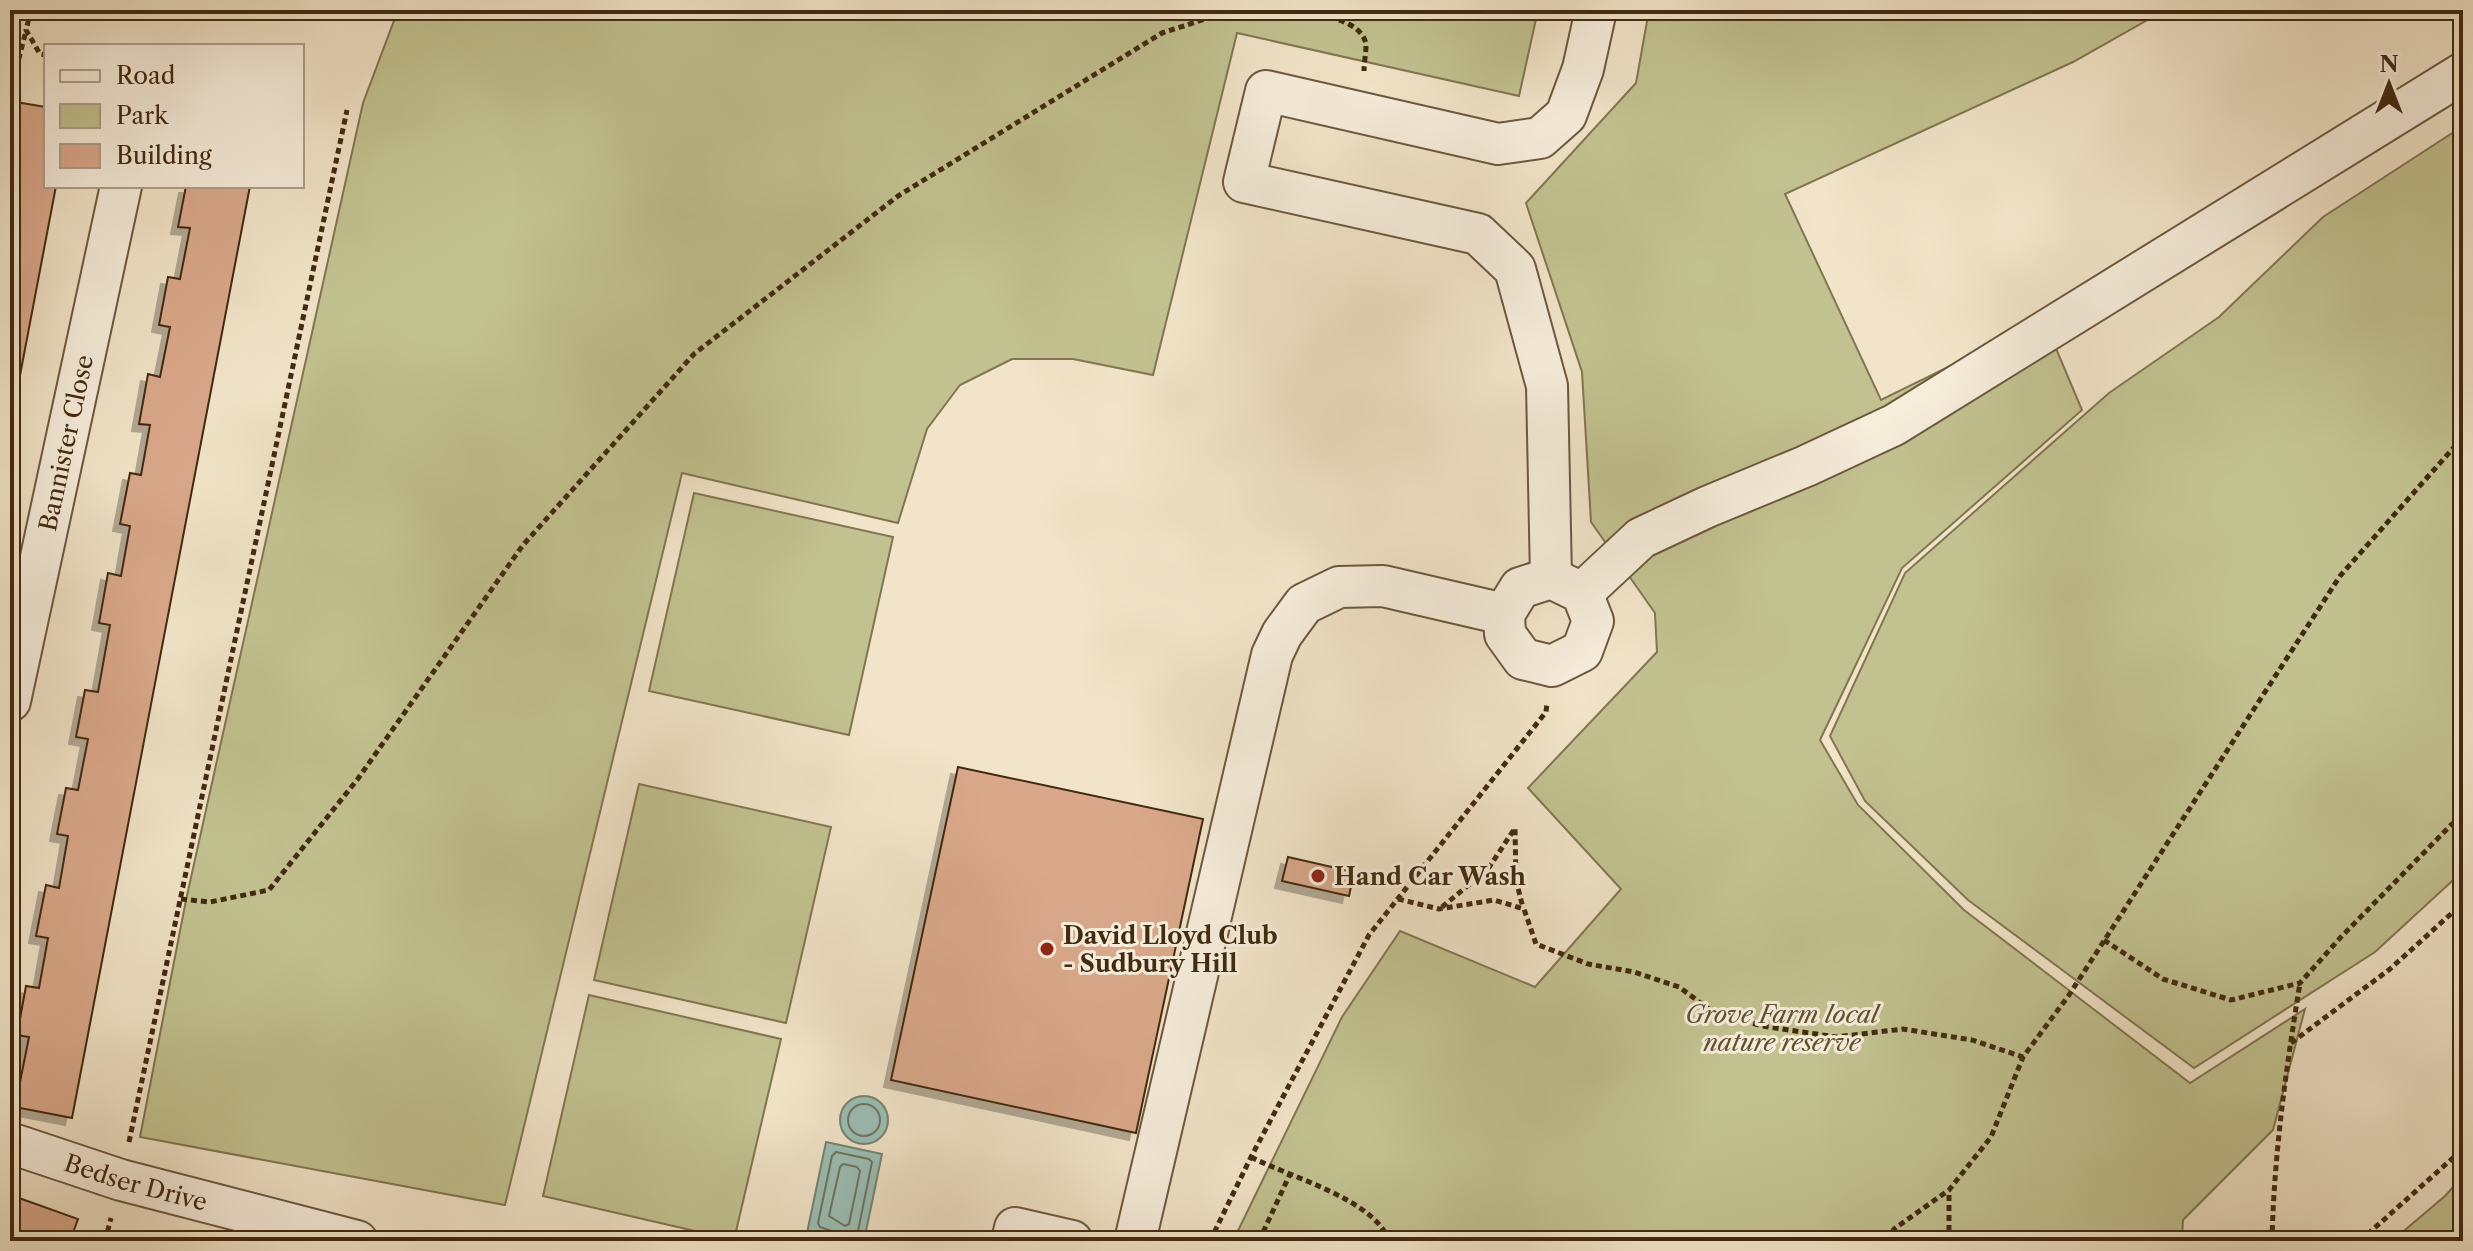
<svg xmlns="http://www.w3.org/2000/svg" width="2473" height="1251" viewBox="0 0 2473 1251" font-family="'Libre Caslon Text',serif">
<defs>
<filter id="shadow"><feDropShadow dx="-7" dy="7" stdDeviation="0" flood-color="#0004"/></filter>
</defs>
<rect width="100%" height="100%" fill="#f1e4c8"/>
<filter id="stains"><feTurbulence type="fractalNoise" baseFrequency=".0025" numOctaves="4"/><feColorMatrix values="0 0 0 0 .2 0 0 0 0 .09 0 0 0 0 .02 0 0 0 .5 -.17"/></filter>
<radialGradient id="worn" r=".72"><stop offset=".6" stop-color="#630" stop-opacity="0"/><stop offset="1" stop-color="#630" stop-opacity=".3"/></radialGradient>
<g fill="#c2c290" stroke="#827650" stroke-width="2">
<path d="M398,10h1140l-19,86 -282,-63 -84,342 -80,-16h-61l-52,26 -33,44 -29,94 -216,-50 -177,732 -365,-68 46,-237 177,-797z"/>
<path d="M1649,10h516l-92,52 -288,132 96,206 163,-80 38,90 -180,158 -82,172 38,65 106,105 226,173 115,-74 -32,121 -90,90 -1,21h-949l109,-224 58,-86 135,56 86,-98 -93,-101 129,-136 -2,-39 -64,-91 -9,-150 -56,-169 110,-120z"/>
<path d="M2463,126v745l-88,81 -181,116 -226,-168 -103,-99 -35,-65 75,-163 204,-180 110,-76 104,-100z"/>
<path d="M694,493l199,44 -44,198 -200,-44z"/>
<path d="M639,784l192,43 -45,196 -192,-43z"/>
<path d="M589,995l192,44 -47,201 -191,-44z"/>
<path d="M2463,1176v65h-71l53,-45z"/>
</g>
<g fill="#9bbfb5" stroke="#778373" stroke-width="2">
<circle cx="864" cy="1120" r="24"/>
<path d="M826,1142l56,12 -18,87h-16l-41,-8z"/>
</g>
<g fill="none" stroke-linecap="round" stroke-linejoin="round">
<g stroke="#6e7462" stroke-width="2">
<circle cx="864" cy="1120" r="16"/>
<path d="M843,1164l14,3 3,4 -11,53 -4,2 -16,-10 11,-49z"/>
<path d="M838,1241l-3,-9 -15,-5 -2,-4 14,-67 4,-4 33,7 3,3 -16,79"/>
</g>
</g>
<g fill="#d9a88a" stroke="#412a10" stroke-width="2" filter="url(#shadow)">
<path d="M10,101l36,6v79h10l-46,242z"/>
<path d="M186,186h64l-178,932 -57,-11 14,-70 -12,-2 9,-49 13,2 9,-50 -12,-2 10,-51 13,3 9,-52 -11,-2 9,-46 12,2 10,-51 -12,-2 9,-47 13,2 12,-67 -11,-2 9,-50 13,3 9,-50 -10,-2 10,-51 11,2 9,-50 -11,-1 9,-50 12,3 10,-50 -11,-2 9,-48 12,2 10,-51 -12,-1z"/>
<path d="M958,767l245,52 -67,314 -245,-53z"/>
<path d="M1288,857l66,15 -5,24 -67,-15z"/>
<path d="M19,1198l59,21 -8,22h-60v-18z"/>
</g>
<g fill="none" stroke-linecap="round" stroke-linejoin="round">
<defs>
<g id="minor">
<path d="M1551,578l-4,-192 -32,-117 -37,-35 -234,-52 22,-91 232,53 42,-6 26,-23 17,-46 13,-59"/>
<path d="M1551,578l31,15 11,28 -11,30 -30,15 -29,-7 -18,-25 -1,-20 16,-26z"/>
<path d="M1582,593l59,-55 66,-31 99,-41 88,-41 569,-352"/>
<path id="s1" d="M10,701l111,-515"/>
<path id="s2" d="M10,1143l111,37 236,61"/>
<path d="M1012,1241l3,-13 57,13"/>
<path d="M1135,1241l137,-586 10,-21 22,-30 35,-17 44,-1 121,28"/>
</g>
</defs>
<use href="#minor" stroke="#6d583e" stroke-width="44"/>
<g stroke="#412a10" stroke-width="5" stroke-dasharray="6 4" stroke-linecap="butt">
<path d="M31,10l-5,20 14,24 6,1"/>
<path d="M1290,10c21,3 73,8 76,35 0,8 -2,18 -2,26"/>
<path d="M10,65l9,-7 7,-27"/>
<path d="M181,899l29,3 59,-12 88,-110 166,-235 171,-191 204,-158 264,-163 71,-23"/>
<path d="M1398,899l41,10 55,-9 30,9 12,35 52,20 46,8 45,15 34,25 49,14 74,11 67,-8 69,11 51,17"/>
<path d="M1442,907l46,-38 27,-41 1,52 7,28"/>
<path d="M2104,940l59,39 68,21 69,-17 41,-46 111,-113 11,-7"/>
<path d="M2291,1043l99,-74 73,-66"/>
<path d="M129,1142l218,-1032"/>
<path d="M1251,1157c38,20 124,42 138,84"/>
<path d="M105,1241l6,-23"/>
<path d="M1210,1241l41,-84 118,-222 177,-223 1,-9"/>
<path d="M1259,1241l31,-67"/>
<path d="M1888,1241l6,-12 55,-39 42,-53 32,-80 46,-62 271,-419 123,-139"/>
<path d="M1949,1241v-50"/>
<path d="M2272,1241c2,-87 14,-172 28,-258"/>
<path d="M2360,1241l103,-92"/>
</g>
<use href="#minor" stroke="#f6eddb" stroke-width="40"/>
</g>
<g fill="#8f2418" stroke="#f6eddb" stroke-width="3">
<circle cx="1318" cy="876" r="8"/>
<circle cx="1047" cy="949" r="8"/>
</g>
<g text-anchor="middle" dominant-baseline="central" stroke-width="6" stroke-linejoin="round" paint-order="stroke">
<g font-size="24" fill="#412a10" stroke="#f6eddb">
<text stroke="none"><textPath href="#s1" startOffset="264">Bannister Close</textPath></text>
<text stroke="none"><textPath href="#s2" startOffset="132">Bedser Drive</textPath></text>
</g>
<g font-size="24" font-weight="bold" fill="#412a10" stroke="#f6eddb" text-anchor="start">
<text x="1334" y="876">Hand Car Wash</text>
<text x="1063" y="935">David Lloyd Club<tspan x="1063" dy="28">- Sudbury Hill</tspan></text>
</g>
<g font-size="24" font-style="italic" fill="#615030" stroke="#f6eddb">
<text x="1782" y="1014">Grove Farm local<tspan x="1782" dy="28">nature reserve</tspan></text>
</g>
</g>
<rect width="2473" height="1251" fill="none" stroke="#f1e4c8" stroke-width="40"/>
<rect x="12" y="12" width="2449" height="1227" fill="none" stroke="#412a10" stroke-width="4"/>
<rect x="20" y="20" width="2433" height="1211" fill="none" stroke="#412a10" stroke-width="2"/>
<rect x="44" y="44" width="260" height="144" fill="#f6eddb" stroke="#ae9f8a" stroke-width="2"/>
<rect x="60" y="70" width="40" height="12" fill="#f6eddb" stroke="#ae9f8a" stroke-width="2"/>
<text x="116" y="84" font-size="24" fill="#412a10">Road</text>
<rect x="60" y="104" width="40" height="24" fill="#c2c290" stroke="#ae9f8a" stroke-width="2"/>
<text x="116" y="124" font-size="24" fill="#412a10">Park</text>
<rect x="60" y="144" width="40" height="24" fill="#d9a88a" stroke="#ae9f8a" stroke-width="2"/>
<text x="116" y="164" font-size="24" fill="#412a10">Building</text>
<g transform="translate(2389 84)" stroke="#f6eddb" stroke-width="6" paint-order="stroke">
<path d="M0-6L14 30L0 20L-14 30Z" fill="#412a10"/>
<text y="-12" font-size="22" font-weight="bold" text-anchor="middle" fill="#412a10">N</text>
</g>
<rect width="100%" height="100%" filter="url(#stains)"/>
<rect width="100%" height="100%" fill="url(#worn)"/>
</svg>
